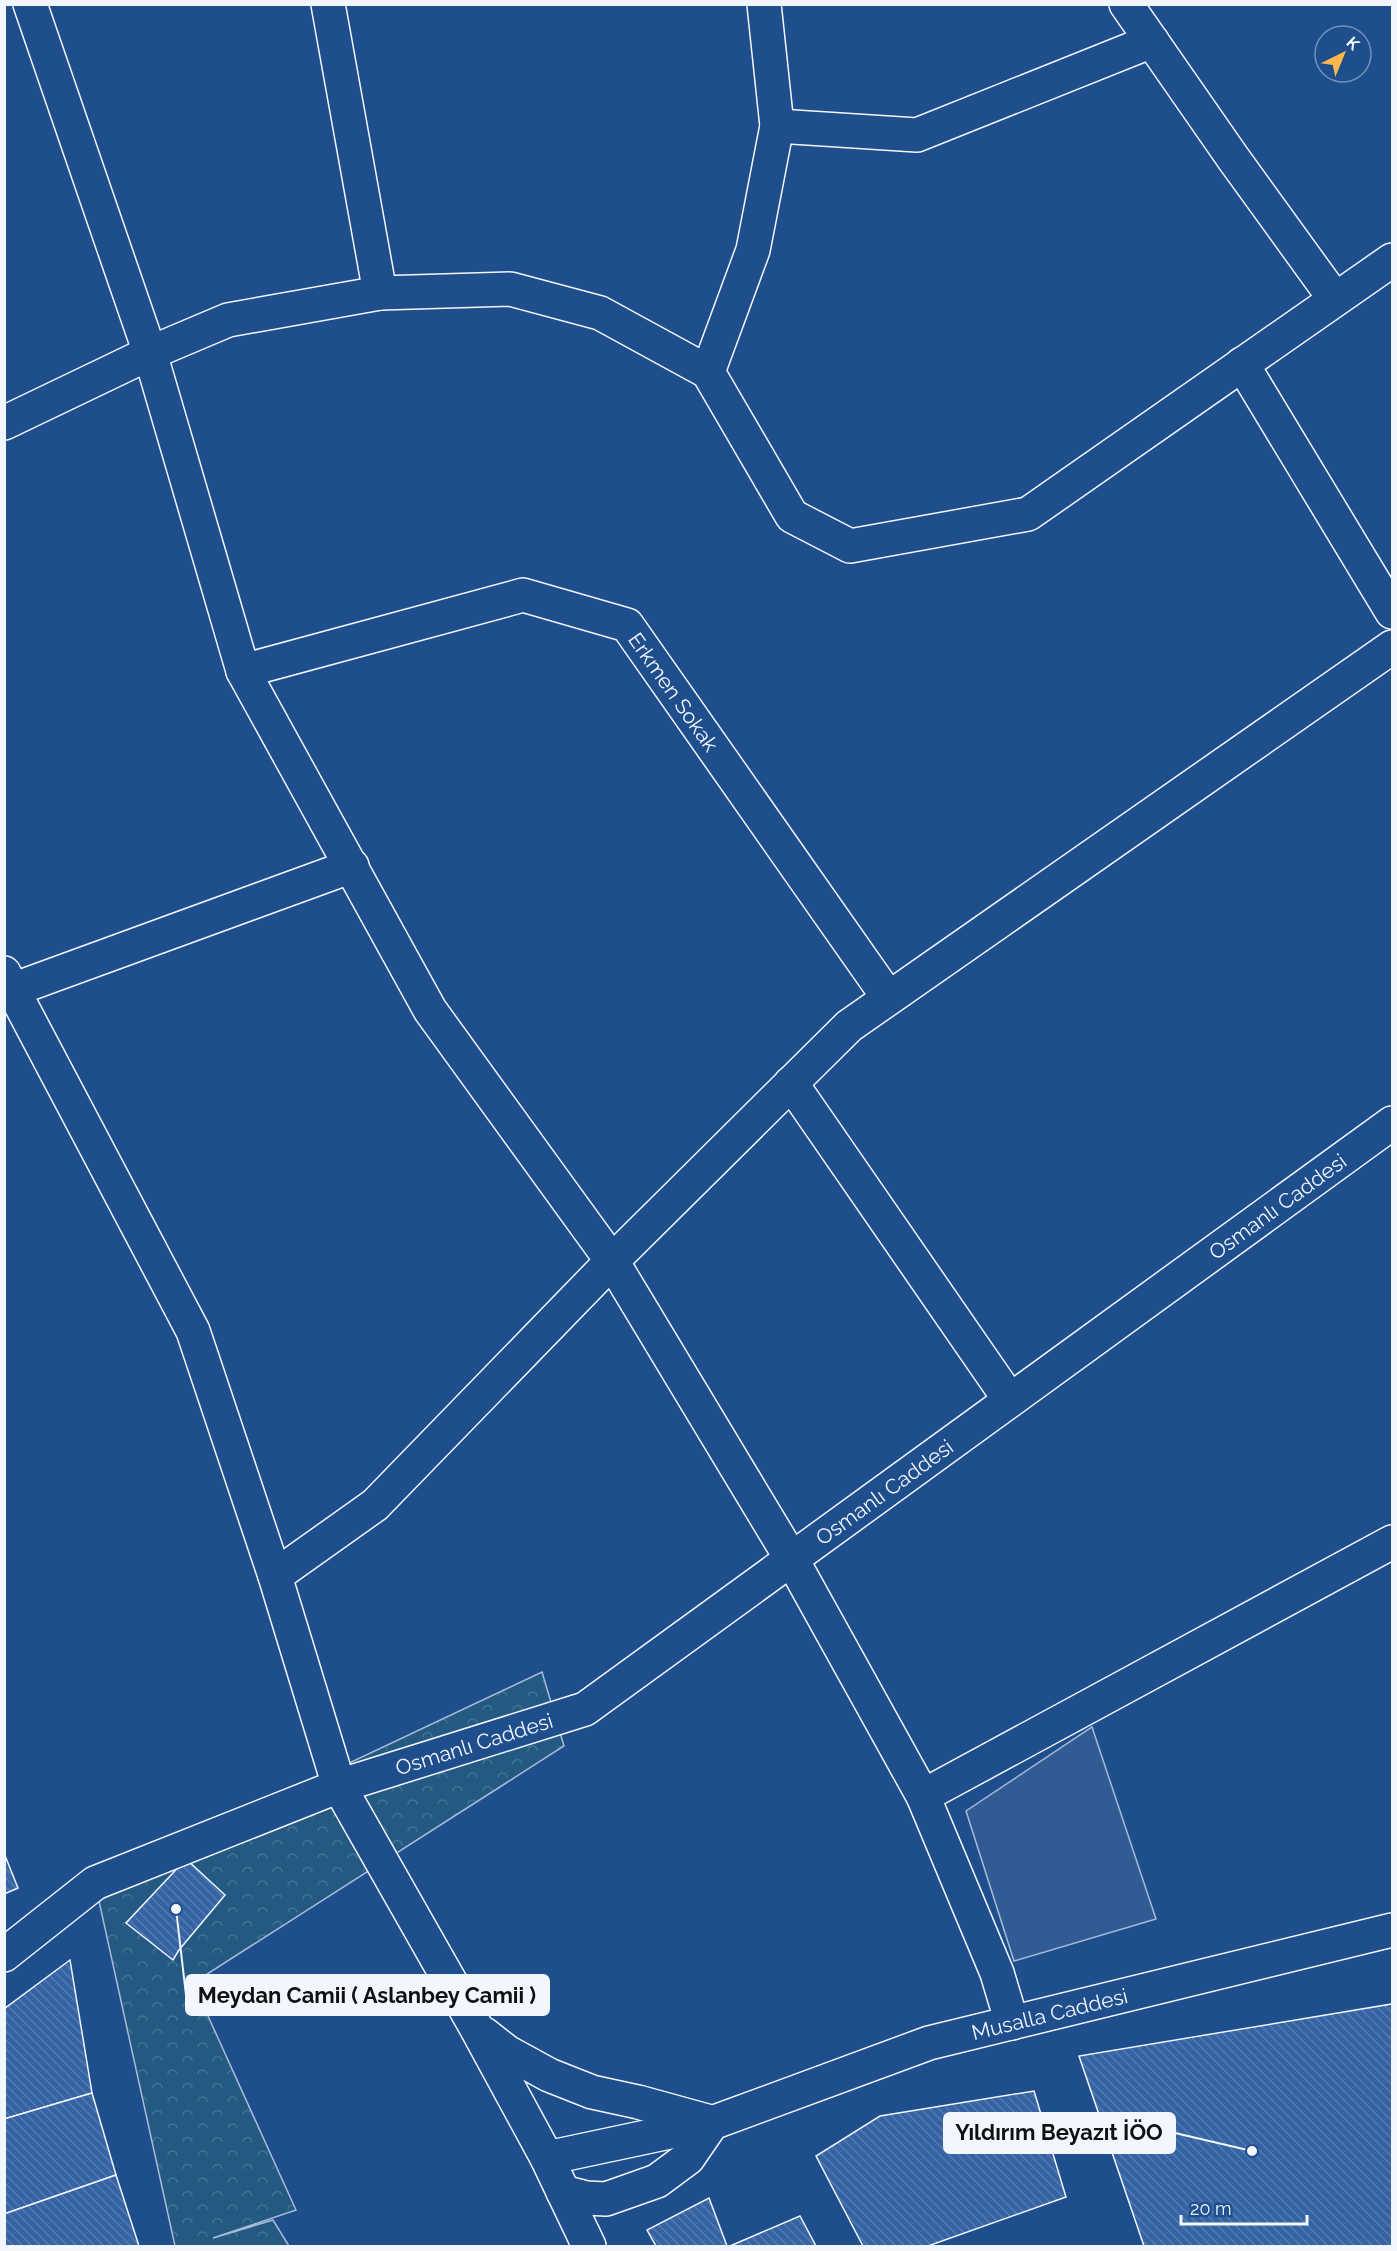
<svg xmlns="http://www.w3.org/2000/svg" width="1397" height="2251" viewBox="0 0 1397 2251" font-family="Raleway,sans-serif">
<defs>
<pattern id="forest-crowns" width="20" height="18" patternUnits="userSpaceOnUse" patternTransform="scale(1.5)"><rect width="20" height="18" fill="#245a82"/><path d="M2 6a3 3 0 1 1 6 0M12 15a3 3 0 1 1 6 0" fill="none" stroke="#447295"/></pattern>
<pattern id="building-back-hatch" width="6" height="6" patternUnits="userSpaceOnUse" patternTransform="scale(1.5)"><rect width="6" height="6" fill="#3563a3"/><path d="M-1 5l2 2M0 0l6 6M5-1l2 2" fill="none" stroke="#537ab1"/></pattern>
</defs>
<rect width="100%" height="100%" fill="#1f4e8c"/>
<path fill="url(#forest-crowns)" stroke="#a8bbd7" stroke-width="1.5" d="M542,1672l22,74 -371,237 103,227 -83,28 60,-18 16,26h-114l-80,-363z"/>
<path fill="#305b95" stroke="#a8bbd7" stroke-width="1.5" d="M1092,1727l64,192 -142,42 -48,-150z"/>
<g fill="url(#building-back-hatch)" stroke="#f2f6ff" stroke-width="1.5">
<path d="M4,1853l14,35 -14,6z"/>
<path d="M186,1859l39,36 -46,55 -6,10 -47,-37z"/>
<path d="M70,1960l22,133 -88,26v-110z"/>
<path d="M1392,2004v242h-248l-65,-190z"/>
<path d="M1034,2091l32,106 -138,49h-65l-47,-90 64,-40z"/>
<path d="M92,2093l24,82 -112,39v-95z"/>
<path d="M116,2175l23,71h-135v-32z"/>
<path d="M709,2198l18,48h-71l-9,-16z"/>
<path d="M800,2216l16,30h-86z"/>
</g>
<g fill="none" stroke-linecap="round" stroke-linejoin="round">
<defs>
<g id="minor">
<path d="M30,4l120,349 93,318 187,339 182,251 179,297 132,238 74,177 15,50"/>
<path d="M328,4l52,289"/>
<path d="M1126,4l107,154 102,141"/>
<path d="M777,126l140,9 235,-94"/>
<path d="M1242,364l150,248"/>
<path d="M708,372l45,-122 24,-124 -13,-122"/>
<path d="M4,423l146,-70 78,-33 152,-27 130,-4 90,24 108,59 84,144 58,30 178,-32 364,-254"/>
<path id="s1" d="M243,671l280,-76 104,30 261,372"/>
<path d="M4,973l189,358 82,245 64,210 138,243 70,129 42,88"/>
<path d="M4,993l348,-127"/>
<path d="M791,1083l219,317"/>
<path d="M275,1576l100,-71 237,-244 237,-235 543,-379"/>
<path d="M923,1796l469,-254"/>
<path id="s2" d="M4,1955l91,-72 244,-97 246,-77 807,-586"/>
<path d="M484,2034l23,18 42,23 43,17 46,10 69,19"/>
<path id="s3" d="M547,2158l165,-35 217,-80 463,-113"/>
<path d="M563,2192l23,6 20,1 51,-18 31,-23 24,-35"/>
</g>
</defs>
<use href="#minor" stroke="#f2f6ff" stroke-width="36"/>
<use href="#minor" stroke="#1f4e8c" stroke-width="33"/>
</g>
<g text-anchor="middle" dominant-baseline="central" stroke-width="4.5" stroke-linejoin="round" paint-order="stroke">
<g font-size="21" fill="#f2f6ff" stroke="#1f4e8c">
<text stroke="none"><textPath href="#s1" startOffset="480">Erkmen Sokak</textPath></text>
<text stroke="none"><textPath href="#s2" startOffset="1492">Osmanlı Caddesi</textPath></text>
<text stroke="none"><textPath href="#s2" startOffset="1006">Osmanlı Caddesi</textPath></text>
<text stroke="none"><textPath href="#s2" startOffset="520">Osmanlı Caddesi</textPath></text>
<text stroke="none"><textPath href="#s3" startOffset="524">Musalla Caddesi</textPath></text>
</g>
</g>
<path fill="none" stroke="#f2f6ff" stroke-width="2" d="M176 1909L186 1995M1252 2151L1175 2133"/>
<g fill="#f2f6ff" stroke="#1f4e8c" stroke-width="2">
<circle cx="176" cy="1909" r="6"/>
<circle cx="1252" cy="2151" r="6"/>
</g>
<g fill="#f2f6ff" stroke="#f2f6ff" stroke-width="2">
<rect x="186" y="1975" width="363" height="40" rx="6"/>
<rect x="944" y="2113" width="231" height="40" rx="6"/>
</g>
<g font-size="22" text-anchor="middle" font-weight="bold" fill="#111">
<text x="367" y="2003">Meydan Camii ( Aslanbey Camii )</text>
<text x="1059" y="2140">Yıldırım Beyazıt İÖO</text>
</g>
<rect width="1397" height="2251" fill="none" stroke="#f2f6ff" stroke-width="12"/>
<g transform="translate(1343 54) rotate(43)"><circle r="28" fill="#1f4e8c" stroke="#7391ba" stroke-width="1.5"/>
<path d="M0-4.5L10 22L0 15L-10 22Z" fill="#ffb74d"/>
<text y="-9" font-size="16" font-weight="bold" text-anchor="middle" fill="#f2f6ff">K</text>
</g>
<path d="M1181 2215v9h126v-9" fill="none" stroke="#f2f6ff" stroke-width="3"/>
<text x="1190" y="2215" font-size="18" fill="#f2f6ff" stroke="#1f4e8c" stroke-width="4.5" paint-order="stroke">20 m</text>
</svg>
